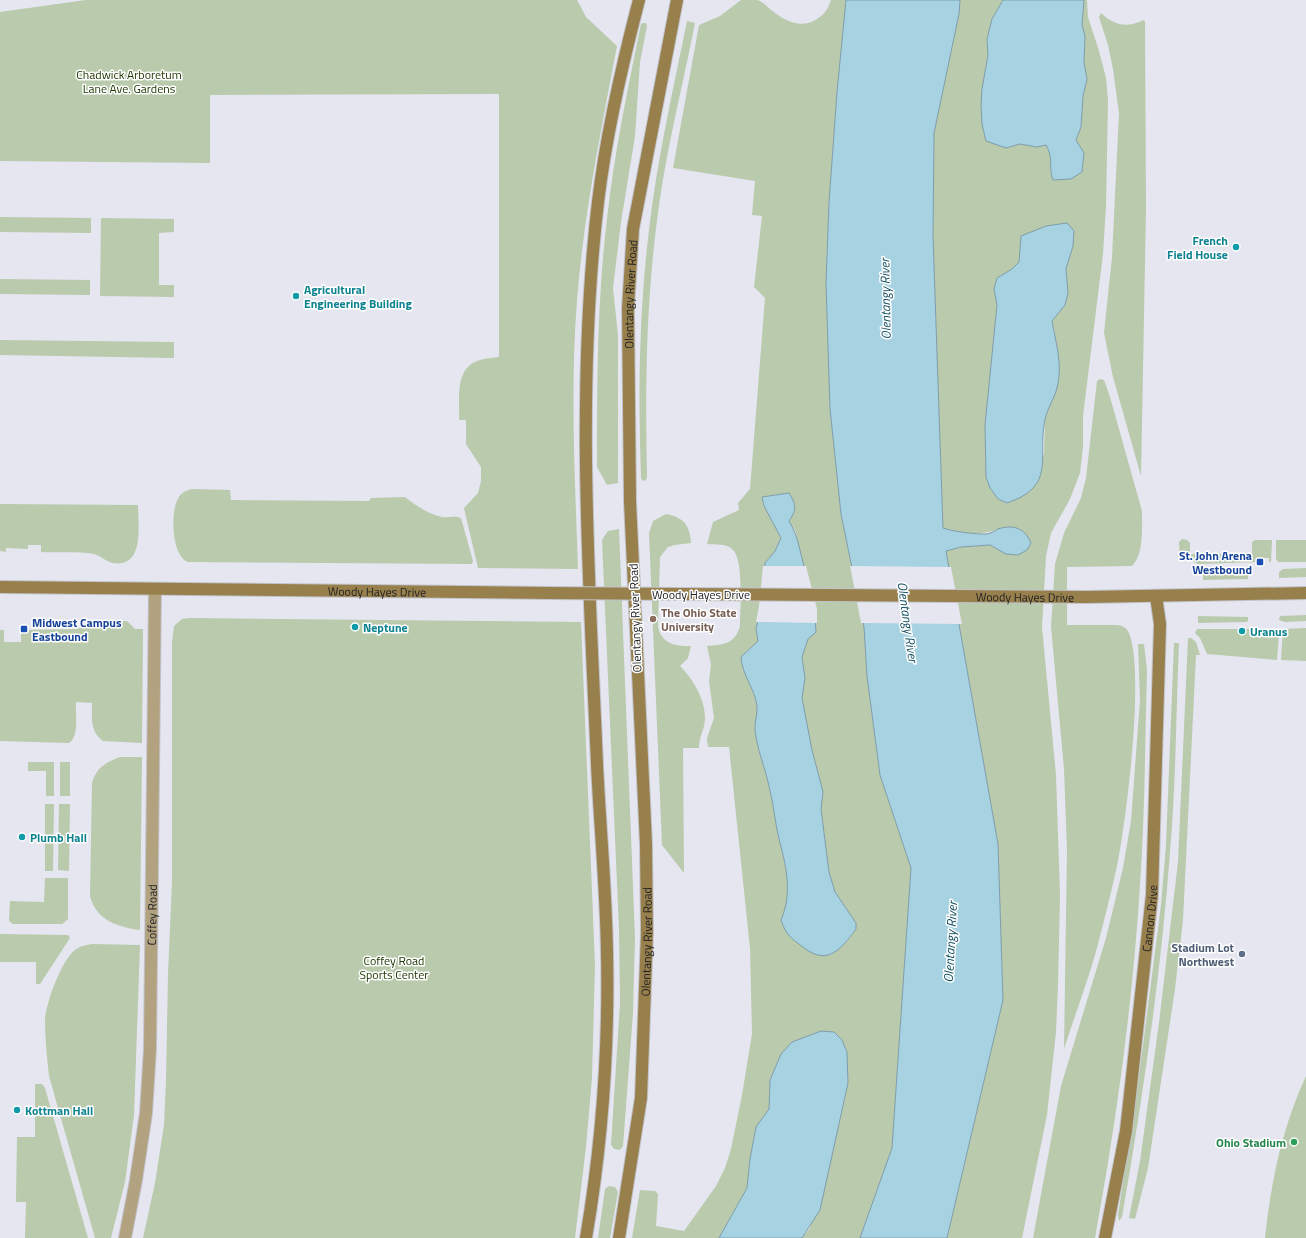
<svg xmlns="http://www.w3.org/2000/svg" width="1306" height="1238" viewBox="0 0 1306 1238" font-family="'Titillium Web',sans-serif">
<rect width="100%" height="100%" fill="#e5e6f0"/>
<g fill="#b9caad" fill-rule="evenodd">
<path d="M86,0h491l9,17 31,29c-16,84 -33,168 -40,254 -7,89 -2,180 1,269l-100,-1 -14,-60 14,-15 3,-12v-14l-15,-23v-24h-7c1,-21 -5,-53 21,-60 6,-2 13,-2 19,-3v-263l-289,1v68l-210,-2v-149z"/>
<path d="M741,0c5,0 11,0 16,0 5,1 9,6 13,9 13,11 30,21 47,10 8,-5 11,-10 14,-19h15l-9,92 -8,111 -3,80 4,126 11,105 23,113 3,49 13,99 31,93 -19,280 -32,90h-58l8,-10 34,-125 4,-20 -1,-31 -43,-14 -12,4 -22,38 -1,29 -13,18 -6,32 -3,29 -28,50h-87l8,-48 15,1 3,3 -2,32 28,5 32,-45 9,-18 6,-19 11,-54 10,-61 -2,-86 -21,-201h-21l-1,-9 7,-20 -5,-37 2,-17 -4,-18c16,-1 28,-2 33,-20 0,-17 4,-65 -7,-76 -6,-7 -18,-5 -26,-6l6,-22 26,-12 -1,-7 12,-14 15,-191 -11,-11 8,-71 -10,-1 3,-34 -82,-13 26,-143 21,-9zM789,493c7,11 8,17 0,28l6,9 7,31 6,78 -6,18 3,21 -3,20 10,52 11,42 -2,17 8,63 6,20 21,31v6l-9,12 -16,14 -50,-35c11,-25 6,-51 -1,-77 -5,-18 -6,-38 -11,-57 -4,-18 -12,-37 -14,-56 -1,-8 3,-16 2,-24 -2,-17 -15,-31 -16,-49l17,-16 -2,-12 5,-22 4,-44 10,-12 6,-13 -17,-32 -2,-8z"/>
<path d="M960,0h43l-11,19 -5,20 1,16 -3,15 21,78 14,-4 17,3 9,-2c6,9 7,17 4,27l34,-19 -8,-13 5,-13 2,-31 4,-17 -3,-17 1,-26 -3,-11 2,-25h3l1,17 11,34 7,27 2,22 -2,106 -3,48 -20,162v31l-3,26 -10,26 -19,34 -5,23 -4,71 14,148 4,120 -2,90 -2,47 -9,83 -25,123h-75l56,-238 -5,-156 -52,-293 15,-4 29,-2 8,-16c-16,7 -38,4 -55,0l-10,-293 1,-103 25,-119zM1021,236l52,10 -7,23 2,24 -3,12 -13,16 6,30 -9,57 -4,10 -1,36 -37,49 -9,-4 -8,-11 -4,-11 -1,-52 12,-120 -3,-16 3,-11 15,-9 7,-7z"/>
<path d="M1101,13c14,13 26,15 43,7l1,2 1,187 -5,267 -28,-99 -9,-44 8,-76 7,-144 -6,-44 -5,-24 -9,-28z"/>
<path d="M687,21l8,2c-12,62 -29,127 -37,190 -12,87 -13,177 -11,264l-1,3 -3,1 -2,-3c-3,-83 -2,-166 8,-248 8,-70 24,-140 38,-209z"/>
<path d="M643,23h3l1,3 -7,36 -5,74 -14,86 -8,66 5,47v148l-11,2 -10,-18c0,-83 0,-166 10,-248 7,-66 21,-131 34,-195z"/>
<path d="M0,217l91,1v15l-91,-1z"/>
<path d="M101,218l73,1v13l-15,1v52h15v12l-74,-1z"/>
<path d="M0,279l90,1v15l-90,-1z"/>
<path d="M0,340l174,2v16l-174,-3z"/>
<path d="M1100,379l4,1 6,17 32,114c0,16 2,43 -10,55l-65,1v58h51c4,1 7,2 10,6 18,35 -2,192 -11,235 -5,23 -11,47 -17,70 -9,38 -24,75 -36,113l3,-199 -3,-81 -13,-142 4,-63 9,-31 17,-35 5,-20 11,-97z"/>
<path d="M192,489l38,1 1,10 138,1 2,-3 34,-1c11,9 24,17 37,20 7,1 13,-2 19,1l12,43 -1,3 -284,-2c-17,-6 -18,-53 -9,-65 3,-5 9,-7 13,-8z"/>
<path d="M0,504l138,1c0,19 7,63 -25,58 -6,-1 -12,-7 -19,-9 -17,-3 -36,-1 -53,-2v-7h-13v4l-22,-1v4l-6,-1z"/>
<path d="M666,514c18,3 24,12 25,29l-16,2 -7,2 -8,10 -2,69c3,18 17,20 33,20l-3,12 -8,8c14,14 29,39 24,60 -2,8 -5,13 -5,22h-16l1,125 -22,-28 -13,-312 4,-12z"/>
<path d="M619,529l16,409 -2,75 -10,133 -3,4 -6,-1 -3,-4 9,-142 -1,-74 -17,-389 6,-9z"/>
<path d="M1182,539l5,1 3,3v11h62v-12l3,-2h17l-1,22h-2v-4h-11v4l-60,2 -7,-4h-11l-1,-18z"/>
<path d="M1276,540h30v22h-28l-2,-3z"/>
<path d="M1306,568v9l-27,1v-6l4,-3z"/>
<path d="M1245,569l3,3v7l-45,1v-7l3,-3z"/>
<path d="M1306,615v6l-21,1 -6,-2 1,-4z"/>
<path d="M1198,616l50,1v4l-2,1 -48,1z"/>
<path d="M189,618l392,4 14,343 -3,113 -6,69 -11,91h-432l12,-55 9,-58 2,-45 2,-106 4,-93v-239l2,-16 8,-7z"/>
<path d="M127,621l8,8h8l-1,114 -39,-2c-13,-10 -11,-22 -11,-38l-16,-1c-1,11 4,34 -7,41l-69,-2v-111h4v12h17v-12l56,-1 17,-7z"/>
<path d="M1306,628v33l-25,-1 2,-31z"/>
<path d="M1197,629h68v5h14l-2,26 -70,-6 -7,-16 -5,-5z"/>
<path d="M1188,638h3l5,4 4,13h-4l-13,265 -8,69 -27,179 -13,51 -6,-1 11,-57 19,-138 19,-161z"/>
<path d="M1174,643h5c-3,70 -3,140 -9,209 -9,122 -27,244 -48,365l-3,4 -1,-6 20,-131 23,-179 5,-60z"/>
<path d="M1138,644h6l3,26c-2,71 -2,143 -7,215 -7,113 -22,225 -42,336l-3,17h-62l28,-152 45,-148 17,-70 8,-47 9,-121z"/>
<path d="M120,757h22l-2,173c-23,-3 -44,-10 -50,-34l2,-113c4,-15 14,-21 28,-26z"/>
<path d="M28,762h26v34h-8v-25h-18z"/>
<rect x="60" y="762" width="10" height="34"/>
<path d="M45,804h9l-1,67h-8z"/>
<path d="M59,804h11l-1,67 -11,-1z"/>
<path d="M45,878h23v41l-6,5h-49l-4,-3 1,-20 34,1z"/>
<path d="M0,934l68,1 2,3 -30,46h-4v-22h-36z"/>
<path d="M92,944l48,1 -6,170 -9,67 -14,56h-16l-46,-162c-2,-18 -4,-37 -4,-56 1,-17 16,-59 30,-70 5,-4 11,-5 17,-6z"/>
<path d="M1306,1076v162h-41c6,-57 17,-110 41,-162z"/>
<path d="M35,1084h7l3,4 43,150h-63l1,-36h-10l1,-65h18z"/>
<path d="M609,1186l6,1 3,5 -8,46h-12l7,-49z"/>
</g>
<g fill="#a6d2e2" stroke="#7e9da9">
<path d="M846,0h114l-1,14 -25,119 -1,103 10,292c12,4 31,6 44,6 4,-1 8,-3 11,-5 15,-5 27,-1 33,14l-4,7 -9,5 -12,-1 -16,-9 -29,2 -15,4 52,293 5,156 -56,238h-87l32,-90 19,-280 -31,-93 -13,-99 -3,-49 -23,-113 -11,-105 -4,-126 3,-80 8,-111z"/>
<path d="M1003,0h81l-2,25 3,11 -1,26 3,17 -4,17 -2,31 -5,13 8,13 -2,19 -11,7 -18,1c-5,-13 1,-22 -7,-35l-9,2 -17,-3 -14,4 -20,-7 -4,-17 -1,-19 1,-16 6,-34 -1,-16 5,-20z"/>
<path d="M1067,223l7,8 -1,15 -7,23 2,24 -3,12 -13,16c4,23 11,44 5,67 -3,11 -10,21 -12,32 -8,38 12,66 -38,83l-9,-4 -8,-11 -4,-11 -1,-52 12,-120 -3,-16 3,-11 15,-9 7,-7 2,-26 25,-10z"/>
<path d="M789,493c7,11 8,17 0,28 8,13 10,26 14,41 6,25 12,44 13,70l-8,7 -6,18 3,21 -3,20 10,52 11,42 -2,17 8,63 6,20 21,31v6c-18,24 -30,38 -57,15 -10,-7 -14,-12 -18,-24 11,-25 6,-51 -1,-77 -5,-18 -6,-38 -11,-57 -4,-18 -12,-37 -14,-56 -1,-8 3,-16 2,-24 -2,-17 -15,-31 -16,-49l17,-16 -2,-12 5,-22 4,-44 10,-12 6,-13 -17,-32 -2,-9z"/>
<path d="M821,1031l13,1 8,8 5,12 1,31 -28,127 -18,28h-83l28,-50 3,-29 6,-32 13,-18 1,-29 11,-26 11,-12z"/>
</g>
<g fill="#e5e6f0">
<path d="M763,566h43l11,43v14l-61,-1 3,-16z"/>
<path d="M850,566l101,1 11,57 -101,-1z"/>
</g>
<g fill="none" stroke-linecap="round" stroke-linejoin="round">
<defs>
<g id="street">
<path id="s1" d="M125,1238l11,-58 10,-67 4,-64 5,-460"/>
</g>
<g id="secondary">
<path id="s2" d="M0,587l548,6"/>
<path id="s3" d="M680,594l407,3 219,-4"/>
<path d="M586,1238c16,-94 23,-191 21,-286 -1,-63 -7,-125 -10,-188 -8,-187 -21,-376 1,-562 8,-67 24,-137 41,-202"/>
<path id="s4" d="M619,1238l22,-140 6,-165 -1,-89 -16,-343 -2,-193 5,-79 44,-229"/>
<path id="s5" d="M1105,1238l21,-107 26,-236 8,-271 -4,-28"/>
</g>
</defs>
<use href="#street" stroke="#c2c3cb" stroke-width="14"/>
<use href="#secondary" stroke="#c2c3cb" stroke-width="14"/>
<use href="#street" stroke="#b2a280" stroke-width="12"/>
<use href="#secondary" stroke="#98804c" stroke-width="12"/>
<defs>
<path id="secondary-bridge" d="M548,593l132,1"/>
</defs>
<use href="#secondary-bridge" stroke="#c2c3cb" stroke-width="14" stroke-linecap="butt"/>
<use href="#secondary-bridge" stroke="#98804c" stroke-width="12"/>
</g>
<g fill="#0f9aa8" stroke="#fff" stroke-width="1.5">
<circle cx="1236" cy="247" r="4"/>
<circle cx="296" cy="296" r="4"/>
<circle cx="355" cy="627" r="4"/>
<circle cx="1242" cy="631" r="4"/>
<circle cx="22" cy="837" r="4"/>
<circle cx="17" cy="1110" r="4"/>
</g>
<g fill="#1a4fb4" stroke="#fff" stroke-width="1.5">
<rect x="1256" y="558" width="8" height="8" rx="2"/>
<rect x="20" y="625" width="8" height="8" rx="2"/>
</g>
<circle fill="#8d6e63" stroke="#fff" stroke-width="1.5" cx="653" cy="619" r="4"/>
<circle fill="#5c6f8a" stroke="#fff" stroke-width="1.5" cx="1242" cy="954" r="4"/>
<circle fill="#2e9e5b" stroke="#fff" stroke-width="1.5" cx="1294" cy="1142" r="4"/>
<g text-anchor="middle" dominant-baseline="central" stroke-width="3" stroke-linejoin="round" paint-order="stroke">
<g font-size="12" fill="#203904" stroke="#fff">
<text x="129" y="74">Chadwick Arboretum<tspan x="129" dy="14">Lane Ave. Gardens</tspan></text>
<text x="394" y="960">Coffey Road<tspan x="394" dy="14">Sports Center</tspan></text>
</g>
<g font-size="12" font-weight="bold" fill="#0d838f" stroke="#fff" text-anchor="start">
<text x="1228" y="240" text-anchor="end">French<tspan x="1228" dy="14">Field House</tspan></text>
<text x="304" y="289">Agricultural<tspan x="304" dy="14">Engineering Building</tspan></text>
<text x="363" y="627">Neptune</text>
<text x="1250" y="631">Uranus</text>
<text x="30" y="837">Plumb Hall</text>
<text x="25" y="1110">Kottman Hall</text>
</g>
<g font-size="12" fill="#222225" stroke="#fff">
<text stroke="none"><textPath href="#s4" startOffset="946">Olentangy River Road</textPath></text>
<text stroke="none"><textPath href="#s2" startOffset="377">Woody Hayes Drive</textPath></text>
<text x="701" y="594">Woody Hayes Drive</text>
<text stroke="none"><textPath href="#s3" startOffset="345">Woody Hayes Drive</textPath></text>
<text transform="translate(635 618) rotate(-92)">Olentangy River Road</text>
<text stroke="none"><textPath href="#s1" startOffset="325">Coffey Road</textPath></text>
<text stroke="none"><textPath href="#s5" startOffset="323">Cannon Drive</textPath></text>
<text stroke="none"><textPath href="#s4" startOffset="298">Olentangy River Road</textPath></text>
</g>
<g font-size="12" font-weight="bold" fill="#164399" stroke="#fff" text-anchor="end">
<text x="1252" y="555">St. John Arena<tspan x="1252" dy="14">Westbound</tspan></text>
<text x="32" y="622" text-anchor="start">Midwest Campus<tspan x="32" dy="14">Eastbound</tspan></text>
</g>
<g font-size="12" font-weight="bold" fill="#785e54" stroke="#fff" text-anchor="start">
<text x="661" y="612">The Ohio State<tspan x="661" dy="14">University</tspan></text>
</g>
<g font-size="12" font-weight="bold" fill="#4e5e75" stroke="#fff" text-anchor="end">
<text x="1234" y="947">Stadium Lot<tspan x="1234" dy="14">Northwest</tspan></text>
</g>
<g font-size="12" font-weight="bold" fill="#27864d" stroke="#fff" text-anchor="end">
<text x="1286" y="1142">Ohio Stadium</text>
</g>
<g font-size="13" font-style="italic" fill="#124e5f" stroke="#fff">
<text transform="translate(885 299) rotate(-91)">Olentangy River</text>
<text transform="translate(908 622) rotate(82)">Olentangy River</text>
<text transform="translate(950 942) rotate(-87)">Olentangy River</text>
</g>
</g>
</svg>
